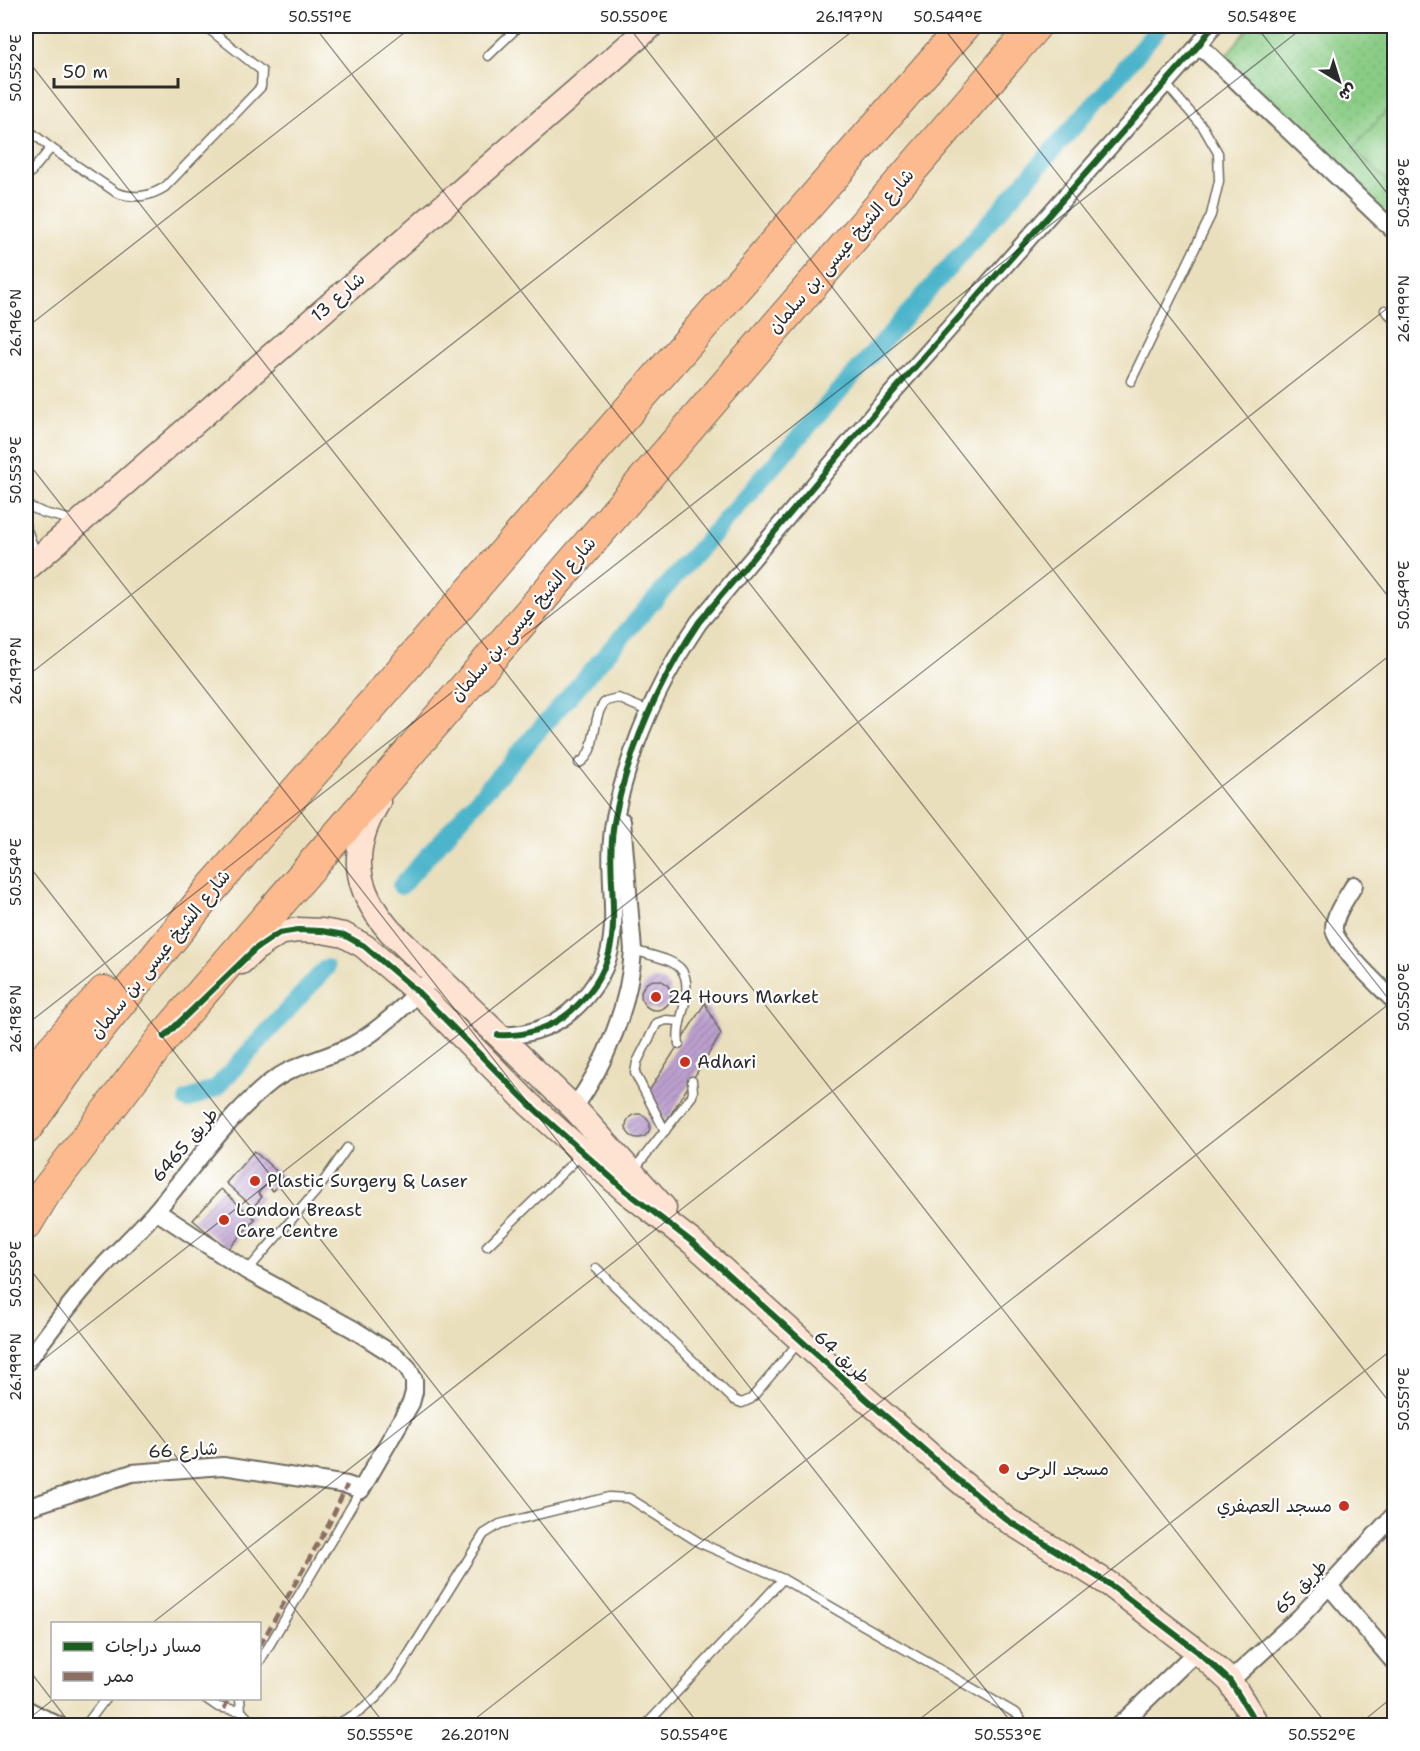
<svg xmlns="http://www.w3.org/2000/svg" width="1420" height="1751" viewBox="0 0 1420 1751" font-family="'Shantell Sans','Playpen Sans Arabic',sans-serif">
<defs>
<pattern id="green-dots" width="8" height="8" patternUnits="userSpaceOnUse" patternTransform="scale(1.5)"><rect width="8" height="8" fill="#8acc85"/><path d="M2 2h.1M6 6h.1" fill="none" stroke="#77af73" stroke-width="1.8" stroke-linecap="round"/></pattern>
<pattern id="building-hatch" width="6" height="6" patternUnits="userSpaceOnUse" patternTransform="scale(1.5)"><rect width="6" height="6" fill="#bda1d0"/><path d="M-1 1l2-2M0 6l6-6M5 7l2-2" fill="none" stroke="#9a83a9"/></pattern>
</defs>
<rect width="100%" height="100%" fill="#fff"/>
<filter id="ink" filterUnits="userSpaceOnUse"><feTurbulence type="fractalNoise" baseFrequency=".0167" numOctaves="2"/><feDisplacementMap in="SourceGraphic" scale="12" xChannelSelector="R" yChannelSelector="G"/><feConvolveMatrix kernelMatrix="1 2 1 2 8 2 1 2 1" color-interpolation-filters="sRGB"/></filter>
<filter id="wash" filterUnits="userSpaceOnUse"><feTurbulence type="fractalNoise" baseFrequency=".008" numOctaves="4" result="noise"/><feDisplacementMap in="SourceGraphic" scale="24" xChannelSelector="R" yChannelSelector="G"/><feGaussianBlur stdDeviation="1.35" result="paint"/><feColorMatrix in="noise" values="0 0 0 0 0 0 0 0 0 0 0 0 0 0 0 0 0 1.4 0 .05"/><feComposite in="paint" operator="in"/></filter>
<g filter="url(#wash)">
<rect width="100%" height="100%" fill="#eadfbc"/>
<path fill="url(#green-dots)" stroke="#5a7c58" stroke-width="1.5" d="M1250,26h144v198l-170,-166z"/>
<path fill="#8acc85" stroke="#5a7c58" stroke-width="1.5" d="M1394,103v85l-41,-40z"/>
<g fill="none" stroke-linecap="round" stroke-linejoin="round">
<g stroke="#4db5cb" stroke-width="18">
<path d="M401,886l714,-806 45,-54"/>
<path d="M187,1100l29,-12 110,-120"/>
</g>
</g>
<g id="blocks">
<g fill="url(#building-hatch)">
<circle cx="656" cy="995" r="15"/>
<path d="M705,1003l16,31 -55,88 -17,-31z"/>
<circle cx="638" cy="1126" r="12"/>
<path d="M254,1151l30,27 -11,13 -7,-6 -8,8 4,4 -9,10 -27,-24z"/>
<path d="M221,1189l34,30 -27,31 -35,-30z"/>
</g>
</g>
</g>
<g filter="url(#ink)">
<use href="#blocks" fill-opacity="0" stroke="#6e6a5e" stroke-width="1.5"/>
<g fill="none" stroke-linecap="round" stroke-linejoin="round">
<defs>
<g id="lane">
<path d="M488,56l31,-30"/>
<path d="M26,128l25,20 66,45c18,6 32,4 48,-6l96,-100 1,-16 -57,-45"/>
<path d="M26,178l25,-30"/>
<path d="M1385,310l9,9"/>
<path d="M1131,381l80,-166 8,-34 -1,-28 -15,-26 -38,-44"/>
<path d="M26,505l18,8 32,8"/>
<path d="M26,527l11,30"/>
<path d="M579,763c20,-10 11,-47 27,-62l12,-3 30,13"/>
<path d="M633,950c40,12 63,11 50,61 -3,11 -6,21 -4,33"/>
<path d="M665,1131l-30,-58 2,-11 20,-39 9,-3 14,1"/>
<path d="M633,1171l59,-75 1,-5 -1,-10"/>
<path d="M487,1246l96,-93"/>
<path d="M596,1268l138,132 8,3 9,-4 48,-57"/>
<path d="M247,1271l72,-83 28,-40"/>
<path d="M260,1661l101,-171"/>
<path d="M205,1698l13,9 23,4"/>
<path d="M240,1698l1,13 14,15"/>
<path d="M85,1726l21,-28"/>
<path d="M307,1726l32,-3 20,-11 17,-14 19,-22 89,-142 16,-10 109,-27 20,1 71,45 83,36 234,135 8,12"/>
<path d="M645,1726l138,-147"/>
</g>
<g id="street">
<path d="M1199,45l195,186"/>
<path d="M1354,885c-7,13 -19,27 -20,42 -2,16 48,61 60,74"/>
<path d="M498,1035c25,2 53,-7 72,-23 70,-60 30,-119 45,-195 15,-71 44,-136 84,-195l179,-213 321,-364 14,-19"/>
<path d="M574,1108c32,-45 56,-103 59,-158l-11,-129"/>
<path d="M26,1363c22,-30 45,-61 70,-89 19,-21 41,-41 60,-63 35,-41 69,-91 111,-126 25,-21 57,-25 86,-40 31,-17 57,-45 82,-70"/>
<path d="M26,1508l106,-35 91,-7 124,19 14,5 50,-87 3,-11v-12l-6,-12 -11,-11 -44,-28 -106,-58 -91,-60"/>
<path d="M1330,1587l64,75"/>
<path d="M1230,1681l70,-64 94,-102"/>
<path d="M26,1709l33,17"/>
<path d="M1119,1726l78,-75"/>
</g>
<g id="secondary">
<path d="M26,569l625,-543"/>
<path d="M378,802c-29,48 -25,86 12,129l184,177 90,100"/>
<path d="M241,962l14,-13 24,-16 19,-3 24,1 22,4 20,11 54,46 111,112 97,87 66,51 174,157 89,78 52,43 102,64 88,67 33,30 28,45"/>
</g>
<g id="highway">
<path d="M26,1082l15,-20 63,-70"/>
<path d="M26,1128l61,-85 125,-155 752,-862"/>
<path d="M26,1224l18,-30 120,-157 871,-1011"/>
</g>
</defs>
<use href="#lane" stroke="#6e6a5e" stroke-width="11"/>
<use href="#street" stroke="#6e6a5e" stroke-width="20"/>
<use href="#secondary" stroke="#6e6a5e" stroke-width="27"/>
<use href="#highway" stroke="#6e6a5e" stroke-width="34"/>
<use href="#lane" stroke="#fff" stroke-width="8"/>
<use href="#street" stroke="#fff" stroke-width="16"/>
<use href="#secondary" stroke="#fee3d2" stroke-width="24"/>
<use href="#highway" stroke="#fcba8e" stroke-width="32"/>
<g stroke="#8d6e63" stroke-width="4.5" stroke-dasharray="9 4.5" stroke-linecap="butt">
<path d="M260,1645l69,-121 18,-39"/>
<path d="M224,1709l5,-11"/>
</g>
<defs>
<g id="cycleway">
<path d="M498,1035c25,2 53,-7 72,-23 70,-60 30,-119 45,-195 15,-71 44,-136 84,-195l179,-213 321,-364 14,-19"/>
<path d="M164,1037l91,-88 24,-16 19,-3 24,1 22,4 20,11 54,46 111,112 97,87 66,51 174,157 89,78 52,43 102,64 88,67 33,30 28,45"/>
</g>
</defs>
<use href="#cycleway" stroke="#fff" stroke-width="10"/>
<use href="#cycleway" stroke="#1b5e20" stroke-width="6"/>
</g>
</g>
<path fill="none" stroke="#2b2b2b" stroke-width="1.5" stroke-opacity="0.45" d="M314,26l1080,1382M628,26l766,980M942,26l452,578M1256,26l138,176M26,58l1302,1668M26,328l387,-302M26,460l988,1266M26,677l833,-651M26,862l674,864M26,1025l1279,-999M26,1264l360,462M26,1373l1368,-1070M151,1624l1243,-972M26,1666l46,60M26,1721l29,-23M466,1726l928,-726M911,1726l483,-378M1357,1726l37,-30"/>
<g fill="#c8321e" stroke="#fff" stroke-width="2">
<circle cx="656" cy="997" r="6"/>
<circle cx="685" cy="1062" r="6"/>
<circle cx="255" cy="1181" r="6"/>
<circle cx="224" cy="1220" r="6"/>
<circle cx="1004" cy="1469" r="6"/>
<circle cx="1344" cy="1506" r="6"/>
</g>
<g text-anchor="middle" dominant-baseline="central" stroke-width="4.5" stroke-linejoin="round" paint-order="stroke">
<g font-size="18" fill="#2b2b2b" stroke="#fff">
<text transform="translate(841 251) rotate(-49)">شارع الشيخ عيسى بن سلمان</text>
<text transform="translate(338 297) rotate(-41)">شارع 13</text>
<text transform="translate(523 619) rotate(-49)">شارع الشيخ عيسى بن سلمان</text>
<text transform="translate(160 954) rotate(-51)">شارع الشيخ عيسى بن سلمان</text>
<text transform="translate(185 1145) rotate(-49)">طريق 6465</text>
<text transform="translate(842 1357) rotate(43)">طريق 64</text>
<text transform="translate(183 1450) rotate(-3)">شارع 66</text>
<text transform="translate(1301 1587) rotate(-46)">طريق 65</text>
</g>
<g font-size="18" fill="#2b2b2b" stroke="#fff" text-anchor="start">
<text x="668" y="997">24 Hours Market</text>
<text x="697" y="1062">Adhari</text>
<text x="267" y="1181">Plastic Surgery &amp; Laser</text>
<text x="236" y="1210">London Breast<tspan x="236" dy="21">Care Centre</tspan></text>
<text x="1016" y="1469">مسجد الرحى</text>
<text x="1332" y="1506" text-anchor="end">مسجد العصفري</text>
</g>
</g>
<rect width="1420" height="1751" fill="none" stroke="#fff" stroke-width="66"/>
<rect x="51" y="1622" width="210" height="78" fill="#ffffff" stroke="#aaaaaa" stroke-width="1.5"/>
<rect x="63" y="1642" width="30" height="9" fill="#1b5e20" stroke="#aaaaaa" stroke-width="1.5"/>
<text x="105" y="1652" font-size="18" fill="#2b2b2b">مسار دراجات</text>
<rect x="63" y="1672" width="30" height="9" fill="#8d6e63" stroke="#aaaaaa" stroke-width="1.5"/>
<text x="105" y="1682" font-size="18" fill="#2b2b2b">ممر</text>
<g transform="translate(1339 81) rotate(142)" stroke="#ffffff" stroke-width="4.5" paint-order="stroke">
<path d="M0-4.5L10 22L0 15L-10 22Z" fill="#2b2b2b"/>
<text y="-9" font-size="16" font-weight="bold" text-anchor="middle" fill="#2b2b2b">ش</text>
</g>
<path d="M54 78v9h124v-9" fill="none" stroke="#2b2b2b" stroke-width="3"/>
<text x="63" y="78" font-size="18" fill="#2b2b2b" stroke="#ffffff" stroke-width="4.5" paint-order="stroke">50 m</text>
<rect x="33" y="33" width="1354" height="1685" fill="none" stroke="#2b2b2b" stroke-width="2"/>
<g font-size="15" text-anchor="middle" fill="#2b2b2b">
<text x="320" y="22">50.551°E</text>
<text x="634" y="22">50.550°E</text>
<text x="849" y="22">26.197°N</text>
<text x="948" y="22">50.549°E</text>
<text x="1262" y="22">50.548°E</text>
<text transform="translate(16 68) rotate(-90)" y="5">50.552°E</text>
<text transform="translate(1404 193) rotate(-90)" y="5">50.548°E</text>
<text transform="translate(1404 309) rotate(-90)" y="5">26.199°N</text>
<text transform="translate(16 323) rotate(-90)" y="5">26.196°N</text>
<text transform="translate(16 470) rotate(-90)" y="5">50.553°E</text>
<text transform="translate(1404 595) rotate(-90)" y="5">50.549°E</text>
<text transform="translate(16 671) rotate(-90)" y="5">26.197°N</text>
<text transform="translate(16 872) rotate(-90)" y="5">50.554°E</text>
<text transform="translate(1404 997) rotate(-90)" y="5">50.550°E</text>
<text transform="translate(16 1019) rotate(-90)" y="5">26.198°N</text>
<text transform="translate(16 1274) rotate(-90)" y="5">50.555°E</text>
<text transform="translate(16 1367) rotate(-90)" y="5">26.199°N</text>
<text transform="translate(1404 1399) rotate(-90)" y="5">50.551°E</text>
<text x="380" y="1740">50.555°E</text>
<text x="475" y="1740">26.201°N</text>
<text x="694" y="1740">50.554°E</text>
<text x="1008" y="1740">50.553°E</text>
<text x="1322" y="1740">50.552°E</text>
</g>
</svg>
